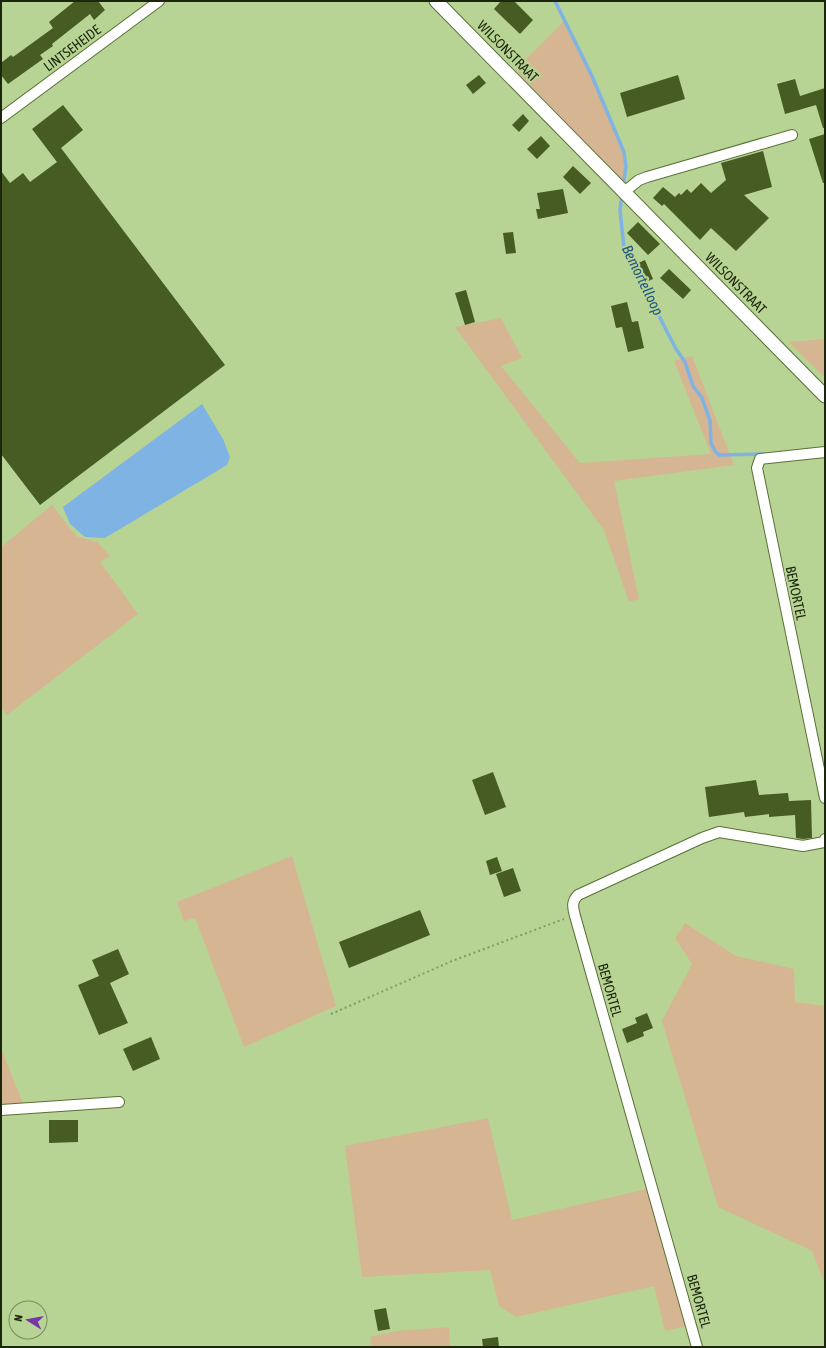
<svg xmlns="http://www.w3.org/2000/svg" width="826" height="1348" viewBox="0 0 826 1348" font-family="'Asap Condensed',sans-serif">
<rect width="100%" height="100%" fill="#b8d494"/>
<g fill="#d6b593">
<path d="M565,20l27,56 32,76 2,14 -2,17 -109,-113z"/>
<path d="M501,318l21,40 -21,8 79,97 131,-9 -37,-93 18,-5 42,109 -120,16 25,118 -10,3 -25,-72 -149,-203z"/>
<path d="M825,339v39l-36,-36z"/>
<path d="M52,505l24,31 21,6 13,14 -10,6 38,52 -131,101 -6,-7v-161z"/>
<path d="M292,856l44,150 -92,41 -49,-129 -11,3 -7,-19z"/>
<path d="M685,923l51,33 58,13 1,33 30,4v278l-13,-33 -94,-44 -56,-186 30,-57 -17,-26z"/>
<path d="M1,1049l22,54 -22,1z"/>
<path d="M488,1118l24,102 135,-31 40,137 -22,5 -11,-45 -138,31 -17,-11 -9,-36 -128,7 -17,-131z"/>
<path d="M449,1327l1,20h-78l-2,-10 26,-6z"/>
</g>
<path fill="#7fb3e3" d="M202,404l21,35 7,18 -3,8 -122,73 -20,-1 -15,-13 -7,-17z"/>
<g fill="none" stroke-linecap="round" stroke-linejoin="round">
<g stroke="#7fb3e3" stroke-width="3.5">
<path d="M555,1l37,75 32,76 2,14 -3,21"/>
<path d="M622,195l-2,15 4,38 52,101 9,13 8,24 9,12 8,23 1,22 4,8 4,4 44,-1"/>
</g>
</g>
<g fill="#465c22">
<path d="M75,1h23l7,9 -11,10 -4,-6 -38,30 1,2 -13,9 3,4 -35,25 -7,-9v-12l10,-8 2,2 40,-29 -4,-6z"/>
<path d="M501,1h13l19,19 -13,14 -26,-25z"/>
<path d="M479,75l7,8 -13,11 -7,-9z"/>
<path d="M678,75l7,24 -58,18 -7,-24z"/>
<path d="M795,79l5,17 25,-8v40h-2l-7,-23 -31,9 -8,-30z"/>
<path d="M63,105l20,25 -22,18 164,217 -185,140 -39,-51v-283l9,12 13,-10 7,9 27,-20 -25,-33z"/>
<path d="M523,114l6,7 -10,11 -7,-7z"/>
<path d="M825,134v49h-2l-14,-44z"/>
<path d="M541,136l9,10 -13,13 -10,-10z"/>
<path d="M763,151l9,36 -28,8 25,23 -33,33 -25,-23 -11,12 -36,-36 -2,2 -9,-8 10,-11 12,10 4,-4 2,2 6,-6 4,4 10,-10 10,10 15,-13 -5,-17z"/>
<path d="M573,166l18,17 -11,11 -17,-17z"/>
<path d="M563,189l5,24 -30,6 -2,-10h4l-3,-16z"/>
<path d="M638,222l22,22 -12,11 -21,-22z"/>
<path d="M513,232l3,21 -10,1 -3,-21z"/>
<path d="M645,260l8,19 -9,4 -8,-19z"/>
<path d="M669,269l22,21 -8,9 -23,-21z"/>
<path d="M466,290l9,32 -10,3 -10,-32z"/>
<path d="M627,302l5,20 6,-1 6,27 -16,4 -6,-25 -6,1 -5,-22z"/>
<path d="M493,772l13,35 -21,8 -13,-35z"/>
<path d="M756,780l3,15 29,-2 1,8 22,-1 1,38 -9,1 -7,-1 -1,-23 -26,2v-3l-24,3 -1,-5 -35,5 -4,-30z"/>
<path d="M497,857l5,14 -12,4 -4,-14z"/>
<path d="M513,868l8,23 -17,6 -8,-23z"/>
<path d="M420,910l10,25 -81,33 -10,-26z"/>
<path d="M118,949l11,25 -19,9 18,40 -29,12 -21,-50 21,-9 -7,-16z"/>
<path d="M647,1013l6,15 -10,4 1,4 -17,7 -5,-14 15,-6 -2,-5z"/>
<path d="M151,1037l9,22 -27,12 -10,-22z"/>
<path d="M49,1120h29v22l-29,1z"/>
<path d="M386,1308l4,21 -12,2 -4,-21z"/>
<path d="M498,1337l1,10h-16l-1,-8z"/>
</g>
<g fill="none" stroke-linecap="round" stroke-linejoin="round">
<defs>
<g id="minor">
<path d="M1,118l158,-117"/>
<path d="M624,192l15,-12 8,-3 145,-42"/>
<path d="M825,452l-65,7 -3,9 68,330"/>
<path d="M1,1110l118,-8"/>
<path d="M697,1347l-122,-431c-2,-8 -4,-14 3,-21l124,-57 17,-6 84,14 21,-4 1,-3"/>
</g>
<path id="tertiary" d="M436,1l389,395"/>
</defs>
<use href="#minor" stroke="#597035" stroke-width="12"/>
<use href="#tertiary" stroke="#597035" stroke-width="15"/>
<path stroke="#839966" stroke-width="2" stroke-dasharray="2 3" stroke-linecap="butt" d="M331,1014l121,-53 112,-42"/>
<use href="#minor" stroke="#fff" stroke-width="10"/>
<use href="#tertiary" stroke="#fff" stroke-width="13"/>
</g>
<g text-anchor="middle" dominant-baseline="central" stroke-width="4" stroke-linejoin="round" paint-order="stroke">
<g font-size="14" fill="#1c260d" stroke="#b8d494">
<text transform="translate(72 48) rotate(-37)">LINTSEHEIDE</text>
<text transform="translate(508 51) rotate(45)">WILSONSTRAAT</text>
<text transform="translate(736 283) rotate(45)">WILSONSTRAAT</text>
<text transform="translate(796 593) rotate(78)">BEMORTEL</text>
<text transform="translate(610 990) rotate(74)">BEMORTEL</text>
<text transform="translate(699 1301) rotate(74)">BEMORTEL</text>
</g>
<g font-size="15" font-style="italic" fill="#1f5684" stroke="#b8d494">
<text transform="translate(643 280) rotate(64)">Bemortelloop</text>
</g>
</g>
<rect width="826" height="1348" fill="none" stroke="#1c260d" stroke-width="4"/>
<g transform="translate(28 1320) rotate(281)"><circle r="19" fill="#b8d494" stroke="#7a8e5e"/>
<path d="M0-3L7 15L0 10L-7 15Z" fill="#7734a8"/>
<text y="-6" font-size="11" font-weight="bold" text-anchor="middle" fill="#1c260d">N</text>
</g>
</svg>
